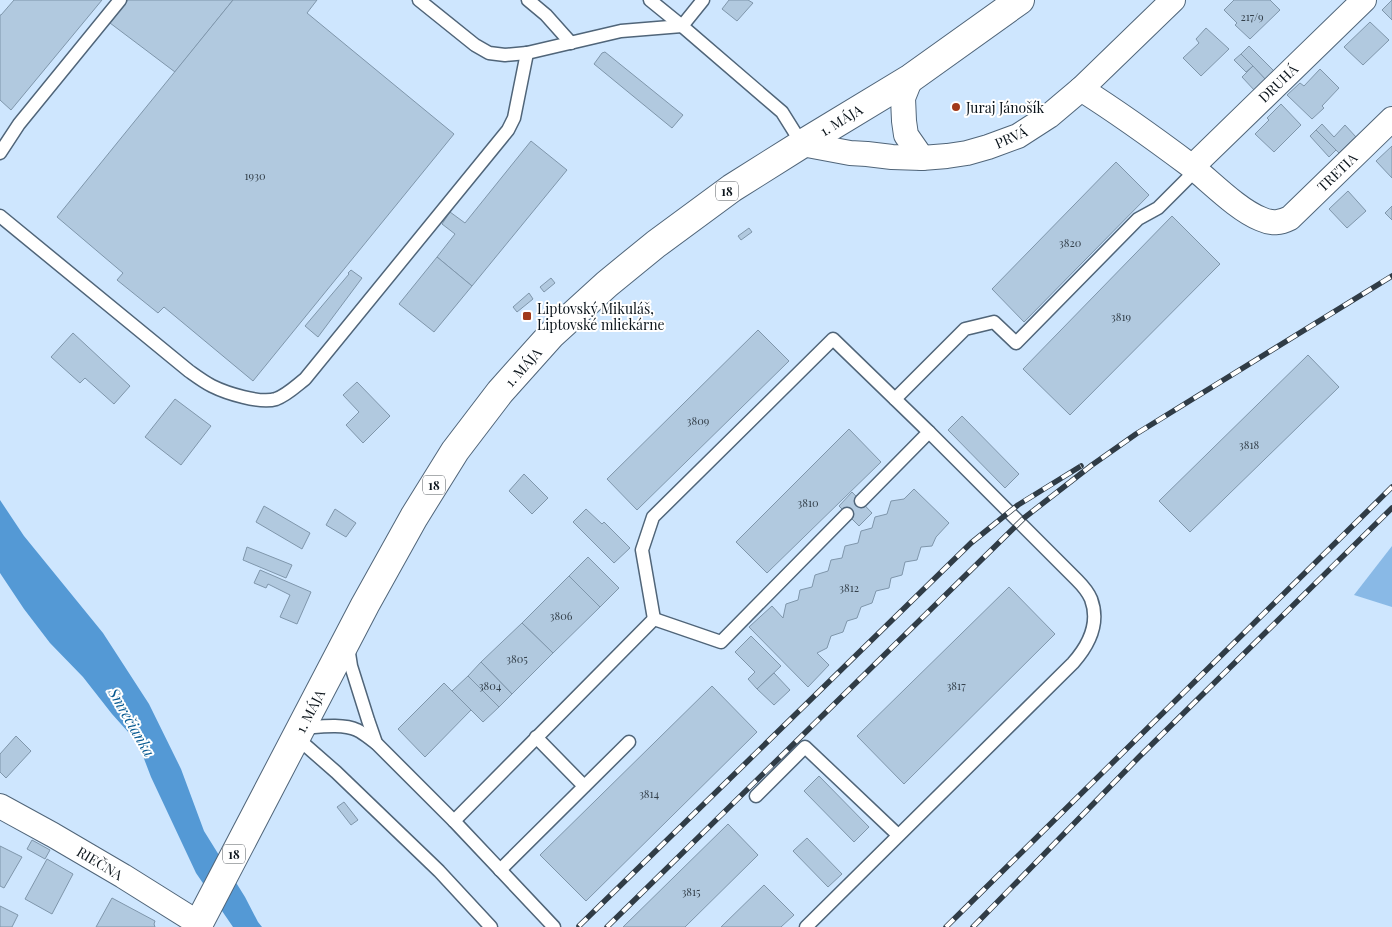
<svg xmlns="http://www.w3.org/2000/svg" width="1392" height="927" viewBox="0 0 1392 927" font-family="'Playfair Display',serif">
<rect width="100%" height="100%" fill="#cee6fe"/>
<path fill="#89b9e6" d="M1392,546v61l-38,-12z"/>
<path fill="#5499d5" d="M0,500l24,36 79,97 46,71 32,65 23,62 41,66 13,25 4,5h-29l-37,-54 -45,-96 -13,-34 -26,-29 -29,-37 -33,-34 -26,-34 -24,-36z"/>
<g fill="#b1c9df" stroke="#7f96ab">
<path d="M14,0h88l-91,110 -11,-10v-85h1z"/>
<path d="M128,0h105l-58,72 -65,-49z"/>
<path d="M233,0h84l-10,13 147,121 -201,247 -89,-74 -6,6 -41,-33 6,-7 -66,-56z"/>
<path d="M729,0h19l5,3 -16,18 -15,-12z"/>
<path d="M1234,0h36l10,10 -30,29 -15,-14 2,-2 -13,-13z"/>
<path d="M1392,0v20l-10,-10z"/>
<path d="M1370,22l19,18 -26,25 -19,-18z"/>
<path d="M1206,28l23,21 -28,27 -18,-18 16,-15 -3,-4z"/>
<path d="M1249,46l26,26 -9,8 -25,-26z"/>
<path d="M605,52l78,63 -11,13 -78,-64 8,-11z"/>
<path d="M1241,54l12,12 -7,6 -12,-12z"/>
<path d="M1253,66l13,14 -11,11 -13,-14z"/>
<path d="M1320,69l19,19 -17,18 2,2 -12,11 -25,-24 13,-12 4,3z"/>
<path d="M1281,104l20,21 -27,27 -19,-18 14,-14 -2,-2z"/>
<path d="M1322,124l12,13 11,-12 11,12 -17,16 -23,-23z"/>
<path d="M1316,130l20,20 -7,7 -19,-21z"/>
<path d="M531,141l36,29 -95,116 -35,-29 18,-23 -13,-10 8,-12 15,11z"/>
<path d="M1392,146v32l-16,-17z"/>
<path d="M1116,162l33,33 -125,127 -32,-33z"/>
<path d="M1348,191l18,20 -19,17 -18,-19z"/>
<path d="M1392,206v14l-7,-7z"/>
<path d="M1172,216l48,48 -150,151 -47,-46z"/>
<path d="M749,228l3,4 -11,8 -3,-4z"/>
<path d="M437,257l35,29 -38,46 -35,-28z"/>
<path d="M351,270l11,8 -44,59 -13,-11 44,-52 -1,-1z"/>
<path d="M551,278l4,5 -11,9 -4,-5z"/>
<path d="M529,293l4,6 -16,13 -4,-5z"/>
<path d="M758,330l31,31 -152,149 -30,-31z"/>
<path d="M73,333l57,53 -16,18 -29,-26 -5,5 -29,-26z"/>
<path d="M1308,355l31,32 -149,145 -31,-31z"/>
<path d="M357,382l33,34 -27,27 -17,-18 13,-13 -16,-17z"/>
<path d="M175,399l36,27 -30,39 -36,-28z"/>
<path d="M962,416l57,58 -14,14 -57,-58z"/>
<path d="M849,429l32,33 -114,111 -31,-31z"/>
<path d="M524,474l24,24 -16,16 -23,-23z"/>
<path d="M914,489l35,34 -13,14 -4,9 -11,1 -4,13 -12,2 -3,13 -11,3 -2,10 -13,3 -4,12 -11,4 -4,11 -10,3 -4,11 -12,4 -4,12 -10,5 12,12 -21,22 -59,-60 23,-21 11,12 3,-14 12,-4 2,-10 12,-3 3,-12 13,-4 3,-11 11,-2 3,-12 13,-3 3,-12 11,-3 3,-11 12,-3 4,-13 13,-2z"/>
<path d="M852,492l20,21 -13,13 -20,-20z"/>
<path d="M264,506l46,27 -8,16 -46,-27z"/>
<path d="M335,509l21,14 -10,14 -20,-12z"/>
<path d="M586,509l16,15 2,-2 26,26 -16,15 -41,-41z"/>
<path d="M247,547l45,18 -6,13 -43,-18z"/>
<path d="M588,557l31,31 -19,19 -31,-31z"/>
<path d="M260,570l51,22 -14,32 -17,-7 10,-22 -22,-11 -2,4 -12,-5z"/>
<path d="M569,576l31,31 -47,46 -31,-30z"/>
<path d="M1009,587l46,47 -151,150 -47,-48z"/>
<path d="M522,623l31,30 -41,41 -31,-32z"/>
<path d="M751,636l30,30 -24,23 -9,-10 7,-7 -20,-20z"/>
<path d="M481,662l31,32 -13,13 -31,-31z"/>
<path d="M774,673l16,17 -16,15 -17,-16z"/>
<path d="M468,676l31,31 -16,15 -31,-31z"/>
<path d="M444,683l27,27 -46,47 -27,-28z"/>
<path d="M712,686l45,46 -171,169 -46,-46z"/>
<path d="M16,736l15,15 -25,27 -6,-6v-18z"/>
<path d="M819,776l50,51 -15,15 -50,-51z"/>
<path d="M344,802l14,18 -7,5 -14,-18z"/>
<path d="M728,824l30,31 -73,72h-62z"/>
<path d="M807,838l35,36 -14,13 -35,-36z"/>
<path d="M32,840l18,10 -5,9 -18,-10z"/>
<path d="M0,846l22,11 -18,31 -4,-2z"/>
<path d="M47,859l26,15 -21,40 -27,-15z"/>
<path d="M764,885l30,30 -13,12h-60z"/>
<path d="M112,898l43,23 -1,3 1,3h-59z"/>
<path d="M0,906l18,9 -6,12h-12z"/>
</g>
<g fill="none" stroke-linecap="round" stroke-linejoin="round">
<defs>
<g id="lane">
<path d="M419,0l56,45 14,8 16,2 22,-2 94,-22 61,-5 21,-26"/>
<path d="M528,0l18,15 25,28"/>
<path d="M650,0l32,26 100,86 20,32"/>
<path d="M0,153l19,-29 101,-124"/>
<path d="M0,216l189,155c7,5 15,11 23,15 14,7 48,18 64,13 11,-4 20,-13 29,-20l203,-249 6,-12 13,-65"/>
<path d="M895,399l70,-70 29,-7 22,21 122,-124 20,-11 38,-38"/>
<path d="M654,619l-12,-69 11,-33 180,-178 96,93 -68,69"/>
<path d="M348,647l3,19 17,54 8,23 78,78 100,106"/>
<path d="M301,728c16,-1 42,-5 56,2 7,3 13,9 19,13"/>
<path d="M296,737l40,35 103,99 52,56"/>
<path d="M536,737l48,49"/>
<path d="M756,796l49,-49 93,88"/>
<path d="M454,821l200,-202 67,23 126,-128"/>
<path d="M500,870l129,-128"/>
<path d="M806,927l267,-264c16,-18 27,-40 18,-64 -3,-7 -9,-14 -14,-19l-148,-148"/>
</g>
<g id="street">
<path d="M911,78l-8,20 1,23 2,14 16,23"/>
<path d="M1081,89c38,24 74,50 110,77 20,16 47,44 70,53 11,5 19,4 29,-1l102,-99"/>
<path d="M802,144l48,9 17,1 25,3 30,1 25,-2 20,-3 21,-6 30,-11 31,-20 32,-27 92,-89"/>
<path d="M1192,167l172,-167"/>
<path d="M0,806l53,29 70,41 75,47"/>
</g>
<path id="primary" d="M197,927l168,-322 49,-88 41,-66 45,-59 51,-57 56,-51 49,-40 76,-56 70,-44 109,-66 109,-78"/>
</defs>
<use href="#lane" stroke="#506579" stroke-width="15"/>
<use href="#street" stroke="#506579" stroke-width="26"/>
<use href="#primary" stroke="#506579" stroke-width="30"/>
<use href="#lane" stroke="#fff" stroke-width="12"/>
<use href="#street" stroke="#fff" stroke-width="24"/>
<use href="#primary" stroke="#fff" stroke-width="28"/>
<defs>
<g id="rail">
<path d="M579,926l392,-383 47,-38 63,-39"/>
<path d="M607,927l417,-409 68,-53 44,-31 256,-158"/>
<path d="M946,927l446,-440"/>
<path d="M973,927l166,-170 253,-249"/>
</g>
</defs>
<use href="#rail" stroke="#303c46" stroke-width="5.5"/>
<use href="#rail" stroke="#fff" stroke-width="4" stroke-dasharray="11" stroke-linecap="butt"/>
</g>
<g fill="#a1391a" stroke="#fff" stroke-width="2">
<circle cx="956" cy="107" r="5"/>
<rect x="522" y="311" width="10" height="10" rx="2.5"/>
</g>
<g text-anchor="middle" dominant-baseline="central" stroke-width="4" stroke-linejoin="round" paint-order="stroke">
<g font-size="11" fill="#34404b">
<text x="1252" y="16">217/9</text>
<text x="255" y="175">1930</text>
<text x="1070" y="242">3820</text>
<text x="1121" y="316">3819</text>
<text x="698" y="420">3809</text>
<text x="1249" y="444">3818</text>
<text x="808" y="502">3810</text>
<text x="849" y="587">3812</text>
<text x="561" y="615">3806</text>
<text x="517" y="658">3805</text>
<text x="490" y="685">3804</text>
<text x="956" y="685">3817</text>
<text x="649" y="793">3814</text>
<text x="691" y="891">3815</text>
</g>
<g fill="#fff" stroke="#545a5f" stroke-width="1">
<rect x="716" y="181.5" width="22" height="19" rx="4"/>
<rect x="423" y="475.5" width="22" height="19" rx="4"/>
<rect x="223" y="844.5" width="22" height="19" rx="4"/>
</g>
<g font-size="12" font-weight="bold" fill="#0a131a">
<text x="727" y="191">18</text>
<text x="434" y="485">18</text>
<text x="234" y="854">18</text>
</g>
<g font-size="14" fill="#0a131a" stroke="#fff">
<text transform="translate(1278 83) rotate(-44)">DRUHÁ</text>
<text transform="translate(841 120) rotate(-31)">1. MÁJA</text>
<text transform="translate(1011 137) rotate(-24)">PRVÁ</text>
<text transform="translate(1337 172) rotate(-44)">TRETIA</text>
<text transform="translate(523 367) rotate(-48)">1. MÁJA</text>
<text transform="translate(310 711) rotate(-63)">1. MÁJA</text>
<text transform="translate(100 863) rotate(31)">RIEČNA</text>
</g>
<g font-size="14" fill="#0a131a" stroke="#fff" text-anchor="start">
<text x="966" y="107">Juraj Jánošík</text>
<text x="537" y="308">Liptovský Mikuláš,<tspan x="537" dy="16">Liptovské mliekárne</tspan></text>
</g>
<g font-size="15" font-style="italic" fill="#065991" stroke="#fff">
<text transform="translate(132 722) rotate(60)">Smrečianka</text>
</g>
</g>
</svg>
